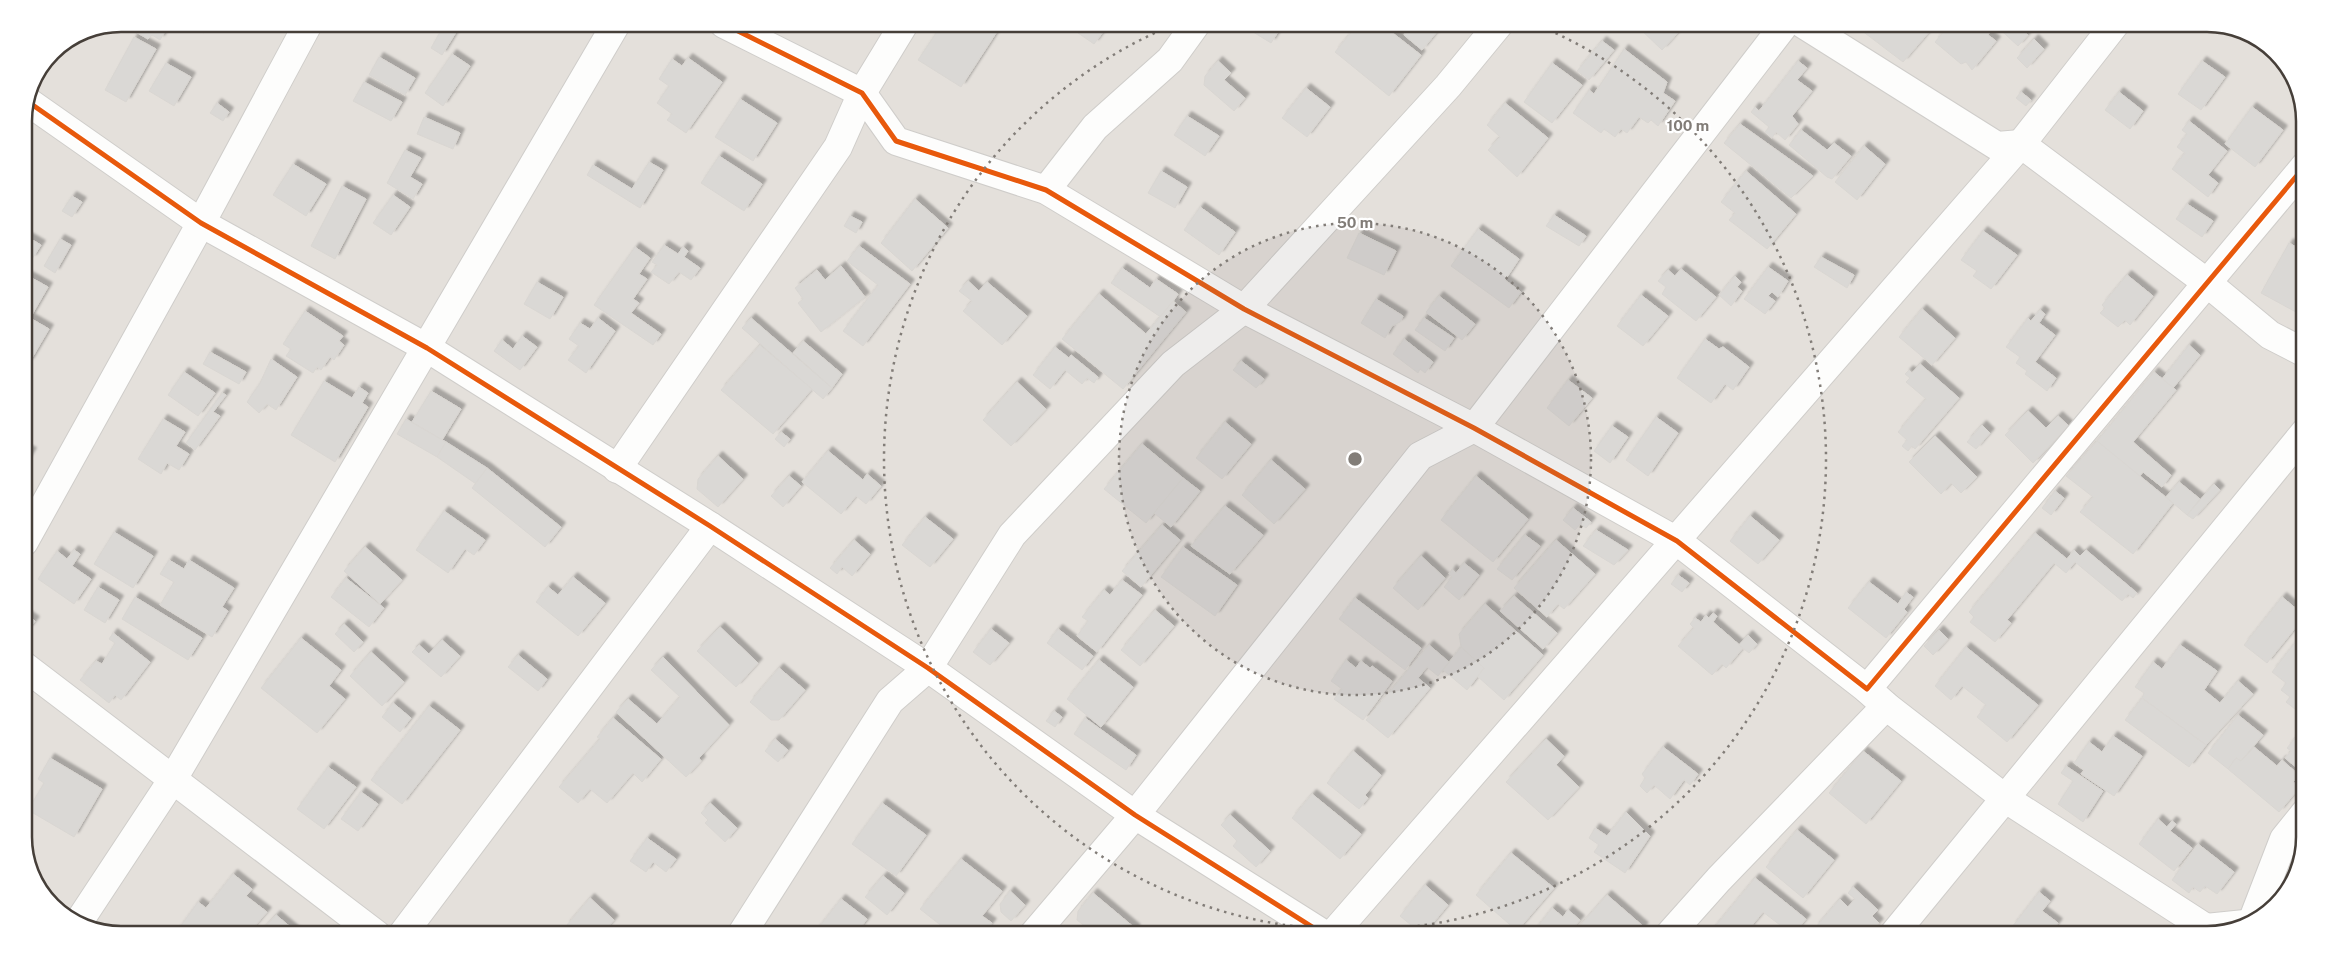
<svg xmlns="http://www.w3.org/2000/svg" width="2329" height="959" viewBox="0 0 2329 959" font-family="'Public Sans',sans-serif">
<defs>
<filter id="shadow"><feDropShadow dx="4.5" dy="-4.5" stdDeviation="1" flood-color="#0004"/></filter>
</defs>
<rect width="100%" height="100%" fill="#f1efec"/>
<path fill="#e4e0db" d="M122,24h2085l37,7 41,31 20,54v721l-7,37 -36,45 -55,16h-2085l-37,-7 -41,-31 -20,-53v-728l7,-32 22,-32 32,-21z"/>
<g fill="#dad8d5" stroke="#d9d6d2" filter="url(#shadow)">
<path d="M122,24h47l-9,16 -8,-5 -4,4z"/>
<path d="M188,24h22l-6,9z"/>
<path d="M425,24h24l9,5 -16,26 -11,-7 9,-16z"/>
<path d="M942,24h47l9,6 -37,57 -43,-27z"/>
<path d="M1065,24h44l-15,20z"/>
<path d="M1240,24h43l-12,19z"/>
<path d="M1358,24h23l40,31 -32,41 -54,-44z"/>
<path d="M1389,24h17l-7,7z"/>
<path d="M1413,24h12l11,9 -14,17 -18,-15z"/>
<path d="M1607,24h13l-5,6z"/>
<path d="M1641,24h45l-24,26 -24,-23z"/>
<path d="M1853,24h83l-33,38z"/>
<path d="M1950,24h38l4,3 -4,8 8,6 -24,29 -6,-8 -5,2 -26,-22z"/>
<path d="M1994,24h20l14,11 -10,11z"/>
<path d="M134,37l22,12 -30,53 -21,-12z"/>
<path d="M2034,39l10,10 -17,19 -10,-10z"/>
<path d="M1602,41l12,9 -25,30 -12,-9z"/>
<path d="M1624,49l43,33 -4,11 12,8 -17,25 -7,-6 -3,3 -9,-6 -12,16 -6,-4 -6,8 -11,-8 -3,4 -28,-20 16,-23 5,4z"/>
<path d="M452,54l18,12 -27,40 -18,-13z"/>
<path d="M379,57l36,21 -10,17 -36,-20z"/>
<path d="M688,58l34,24 -36,51 -19,-13 5,-6 -15,-11 12,-17 -10,-7 13,-20 10,7z"/>
<path d="M1218,61l13,12 -7,7 21,18 -11,13 -30,-26 1,-9z"/>
<path d="M1798,61l9,7 -10,12 15,11 -20,25 6,8 -13,16 -9,-8 -4,6 -7,-6 4,-5 -18,-15 4,-5 4,4z"/>
<path d="M2202,61l23,16 -24,33 -23,-16z"/>
<path d="M166,63l25,14 -17,29 -25,-15z"/>
<path d="M1552,63l30,22 -30,38 -28,-21z"/>
<path d="M364,82l38,20 -11,19 -38,-20z"/>
<path d="M1306,88l24,19 -23,30 -25,-19z"/>
<path d="M2021,92l10,8 -5,6 -10,-8z"/>
<path d="M2119,92l24,19 -13,18 -25,-19z"/>
<path d="M740,99l37,24 -24,38 -38,-24z"/>
<path d="M217,103l12,9 -6,9 -13,-8z"/>
<path d="M1505,103l43,35 -31,39 -29,-27 12,-13 -13,-12z"/>
<path d="M2252,107l31,23 -28,37 -30,-23z"/>
<path d="M1187,116l32,20 -14,20 -31,-21z"/>
<path d="M424,117l36,16 -7,16 -36,-15z"/>
<path d="M2189,121l38,30 -19,24 10,8 -10,14 -36,-28 13,-16 -8,-6 10,-13 -5,-4z"/>
<path d="M1740,124l73,52 -22,22 -67,-55z"/>
<path d="M1801,130l26,20 7,-7 17,13 -19,23 -5,-2 -38,-32z"/>
<path d="M1864,146l21,18 -28,36 -22,-18z"/>
<path d="M405,150l16,8 -11,19 12,7 -9,15 -26,-16z"/>
<path d="M719,156l43,28 -18,27 -43,-28z"/>
<path d="M649,162l14,8 -23,38 -53,-33 6,-10 39,24z"/>
<path d="M293,164l33,20 -20,32 -33,-21z"/>
<path d="M1161,171l26,16 -12,21 -27,-15z"/>
<path d="M1746,171l50,43 -29,35 -38,-29 6,-7 -14,-11z"/>
<path d="M342,186l24,13 -31,60 -24,-13z"/>
<path d="M393,195l17,12 -19,28 -18,-12z"/>
<path d="M72,196l10,6 -10,15 -10,-6z"/>
<path d="M915,199l33,29 -36,43 -31,-28z"/>
<path d="M2187,204l26,17 -11,16 -26,-18z"/>
<path d="M1200,207l35,25 -16,23 -35,-25z"/>
<path d="M1554,215l32,21 -7,10 -33,-20z"/>
<path d="M850,216l12,6 -6,11 -12,-7z"/>
<path d="M1478,229l41,30 -14,21 16,12 -12,16 -58,-42z"/>
<path d="M1983,231l34,24 -26,34 -18,-13 4,-5 -16,-11z"/>
<path d="M1359,233l37,18 -12,24 -37,-17z"/>
<path d="M24,235l17,10 -9,14 -8,-5z"/>
<path d="M60,239l11,6 -16,28 -11,-7z"/>
<path d="M2289,243l16,9v65l-44,-24z"/>
<path d="M664,245l14,9 5,-7 5,4 -4,6 16,11 -9,12 -12,-8 -10,12 -18,-12 6,-7 -5,-3z"/>
<path d="M859,246l51,38 -47,62 -20,-15 35,-46 -31,-24z"/>
<path d="M635,247l15,11 -11,16 8,5 -14,20 6,4 -8,10 30,21 -8,11 -59,-40z"/>
<path d="M1821,257l33,18 -7,13 -33,-21z"/>
<path d="M841,266l24,31 -44,35 -23,-29 5,-4 -8,-11 22,-18 8,10z"/>
<path d="M1768,267l20,14 -10,16 -6,-5 -4,4 7,5 -10,13 -21,-15z"/>
<path d="M1122,268l28,20 6,-9 22,15 -16,24 -51,-35z"/>
<path d="M1681,269l35,28 -20,24 -34,-27 4,-7 -8,-6 10,-11 7,6z"/>
<path d="M2127,275l26,21 -23,29 -5,-5 -7,7 -18,-14 5,-5 -3,-3z"/>
<path d="M28,276l20,11 -18,31 19,11 -20,34 -5,-2v-78z"/>
<path d="M1735,276l6,6 -4,5 5,4 -11,15 -12,-11z"/>
<path d="M968,281l11,10 8,-9 40,34 -25,29 -39,-34 9,-10 -13,-10z"/>
<path d="M537,282l26,15 -13,22 -26,-15z"/>
<path d="M1099,294l47,40 27,-33 13,11 -63,77 -61,-50z"/>
<path d="M1641,295l27,21 -25,30 -26,-20z"/>
<path d="M1439,296l36,28 -13,16 -36,-28z"/>
<path d="M1376,299l27,17 -3,6 -8,4 -7,12 -24,-15z"/>
<path d="M1922,309l33,29 -23,27 -33,-28z"/>
<path d="M2040,310l5,4 -6,9 16,12 -20,27 21,16 -9,13 -22,-17 2,-3 -11,-8 4,-6 -14,-10 22,-29 3,3z"/>
<path d="M305,311l38,25 -4,5 5,4 -10,15 -4,-3 -9,13 -4,-3 -4,6 -27,-17 5,-7 -8,-5z"/>
<path d="M598,318l17,13 -29,42 -18,-13 11,-14 -10,-7 11,-16 10,6z"/>
<path d="M751,318l81,70 -9,11 -81,-71z"/>
<path d="M1424,318l30,20 -9,13 -30,-21z"/>
<path d="M522,336l15,11 -17,23 -26,-19 8,-11 11,9z"/>
<path d="M1404,339l29,23 -8,11 -5,-4 -2,4 -25,-19z"/>
<path d="M1705,339l14,10 4,-2 26,20 -16,23 -8,-6 -14,19 -34,-25z"/>
<path d="M803,341l39,33 -10,14 -39,-35z"/>
<path d="M760,345l52,44 -39,45 -52,-44z"/>
<path d="M2189,345l11,10 -27,33 -11,-9z"/>
<path d="M1055,347l14,11 2,-3 27,22 -4,6 -7,-5 -5,6 -17,-14 -15,19 -17,-14z"/>
<path d="M210,352l36,20 -7,12 -36,-20z"/>
<path d="M271,359l26,18 -21,33 -9,-6 -8,9 -12,-11 13,-19z"/>
<path d="M1241,361l23,18 -8,9 -23,-18z"/>
<path d="M1920,364l39,34 -44,51 -3,-3 -4,5 -6,-5 5,-6 -9,-8 28,-33 -20,-17 4,-4 -5,-4 4,-4 3,3z"/>
<path d="M184,372l31,21 -17,23 -30,-21z"/>
<path d="M2154,372l22,18 -43,52 38,33 -9,12 -19,-15 -4,5 -42,-36z"/>
<path d="M1568,380l24,18 -23,28 -22,-18z"/>
<path d="M324,381l28,17 7,-11 9,6 -6,10 6,4 -33,55 -44,-27z"/>
<path d="M1017,382l29,27 -35,37 -28,-26z"/>
<path d="M431,391l30,18 -19,31 -30,-18z"/>
<path d="M222,393l4,2 -13,17 7,4 -25,34 -9,-7z"/>
<path d="M2028,411l18,17 12,-12 11,10 -36,37 -28,-28z"/>
<path d="M1656,417l22,16 -30,43 -22,-16z"/>
<path d="M163,419l22,13 -9,14 13,8 -10,16 -12,-7 -6,11 -23,-15z"/>
<path d="M406,419l40,23 -9,15 -40,-23z"/>
<path d="M1225,422l26,22 -29,35 -26,-21z"/>
<path d="M1982,425l8,8 -14,16 -9,-7z"/>
<path d="M1612,426l16,11 -18,26 -16,-12z"/>
<path d="M781,432l9,7 -6,8 -9,-8z"/>
<path d="M1935,436l42,41 -16,16 -10,-10 -10,11 -32,-32z"/>
<path d="M2097,441l76,62 -40,51 -53,-42 13,-15 -27,-21z"/>
<path d="M446,442l41,26 -11,16 -39,-27z"/>
<path d="M1142,444l41,34 -37,45 -42,-34z"/>
<path d="M24,448l8,4 -8,14z"/>
<path d="M828,451l35,29 4,-6 14,12 -15,18 -10,-8 -15,18 -39,-32z"/>
<path d="M718,456l25,23 -25,28 -21,-18 1,-10z"/>
<path d="M1271,460l34,29 -31,35 -32,-29z"/>
<path d="M487,468l74,59 -16,20 -73,-59z"/>
<path d="M789,476l12,10 -18,21 -12,-11z"/>
<path d="M1476,476l52,43 -35,43 -52,-42z"/>
<path d="M1183,478l17,13 -29,36 -17,-14z"/>
<path d="M2179,482l21,17 -13,16 -21,-18z"/>
<path d="M2214,484l6,6 -27,29 -6,-4z"/>
<path d="M2055,491l9,7 -13,17 -9,-7z"/>
<path d="M1225,506l38,29 -33,39 -39,-28z"/>
<path d="M1573,508l18,14 -5,6 -6,-4 -5,6 -12,-10z"/>
<path d="M444,511l41,29 -11,15 -9,-6 -17,24 -32,-23z"/>
<path d="M1750,516l29,24 -21,24 -28,-23z"/>
<path d="M925,517l28,22 -23,28 -28,-22z"/>
<path d="M1162,525l18,15 -39,47 -19,-16z"/>
<path d="M1596,530l32,20 -14,15 -31,-19z"/>
<path d="M114,532l39,24 -20,32 -39,-24z"/>
<path d="M2035,533l32,26 7,-9 6,6 6,-6 51,43 -4,5 -5,-4 -6,7 -47,-39 -9,11 -12,-10 -47,57 4,3 -16,19 -25,-20 4,-5 -5,-5z"/>
<path d="M1525,535l15,11 -28,34 -15,-11z"/>
<path d="M854,540l16,14 -18,22 -10,-9 -5,7 -7,-6z"/>
<path d="M1556,540l39,34 -31,35 -6,-5 -11,13 -33,-29z"/>
<path d="M365,547l37,33 -22,24 -36,-33z"/>
<path d="M1183,547l54,38 -22,31 -54,-39z"/>
<path d="M74,550l6,4 -8,12 19,13 -17,25 -36,-25 19,-28 10,8z"/>
<path d="M1421,556l24,22 -27,32 -25,-22z"/>
<path d="M169,560l15,9 5,-9 45,28 -12,19 6,4 -16,26 -52,-32 14,-23 -14,-8z"/>
<path d="M1464,563l15,12 -20,25 -15,-13 8,-10 -3,-3 3,-5 4,4z"/>
<path d="M1678,575l11,8 -7,9 -11,-8z"/>
<path d="M573,577l32,26 -27,33 -42,-34 12,-15 10,8z"/>
<path d="M346,578l38,30 -15,19 -38,-30z"/>
<path d="M1122,580l20,15 -45,57 -20,-16 11,-15 -6,-4 22,-27 6,5z"/>
<path d="M1869,582l29,22 8,-12 7,5 -9,12 3,3 -21,26 -38,-30z"/>
<path d="M98,587l21,13 -14,23 -21,-13z"/>
<path d="M1514,596l43,37 -14,16 -43,-38z"/>
<path d="M135,597l67,41 -14,22 -66,-41z"/>
<path d="M2282,597l23,19 -38,47 -23,-18z"/>
<path d="M1355,598l66,50 -16,22 -66,-51z"/>
<path d="M1485,604l58,51 -39,45 -27,-24 7,-8 -23,-21 -2,-13z"/>
<path d="M1155,610l19,16 -34,40 -19,-16z"/>
<path d="M24,613l11,8 -7,9 -4,-3z"/>
<path d="M1713,613l4,3 -4,6 30,26 -17,20 -4,-4 -10,11 -34,-29 16,-18 -4,-4 5,-6 6,4 5,-7 3,3z"/>
<path d="M344,624l19,18 -9,10 -19,-18z"/>
<path d="M720,627l38,36 -22,24 -39,-36z"/>
<path d="M991,629l18,14 -19,22 -17,-13z"/>
<path d="M1058,629l35,27 -11,14 -35,-27z"/>
<path d="M1939,630l9,9 -15,16 -9,-9z"/>
<path d="M2305,630v87l-19,-15 4,-5 -9,-7 5,-7 -14,-11z"/>
<path d="M113,633l37,29 -29,38 -6,-5 -6,8 -29,-23 16,-19 6,3 13,-21 -6,-4z"/>
<path d="M1748,635l9,9 -8,9 -10,-8z"/>
<path d="M301,638l40,32 -12,16 16,13 -28,34 -56,-45z"/>
<path d="M442,640l18,16 -19,21 -29,-25 7,-7 10,9z"/>
<path d="M1429,645l20,17 -11,14 -11,-9 -9,11 12,10 -42,50 -22,-18z"/>
<path d="M2180,645l37,26 -13,19 16,13 18,-22 15,13 -47,51 -64,-47 2,-5 -9,-6 18,-25 9,7z"/>
<path d="M1461,647l23,21 -17,22 -24,-20z"/>
<path d="M1966,647l72,58 -31,37 -30,-25 9,-12 -24,-19 -11,14 -16,-14z"/>
<path d="M371,652l33,30 -22,24 -32,-30z"/>
<path d="M518,655l29,24 -9,12 -30,-24z"/>
<path d="M663,657l66,68 -30,33 2,3 -15,16 -70,-65 12,-13 29,25 23,-27 -29,-27z"/>
<path d="M1099,660l34,27 -32,40 -34,-28z"/>
<path d="M1346,660l10,8 5,-7 9,7 2,-2 20,15 -29,39 -29,-21 8,-10 -11,-8z"/>
<path d="M779,668l26,22 -26,30h-8l-21,-18z"/>
<path d="M2142,698l64,47 -17,22 -64,-47z"/>
<path d="M393,703l18,15 -11,14 -18,-15z"/>
<path d="M429,706l31,24 -58,74 -31,-24z"/>
<path d="M1054,711l8,6 -7,10 -9,-6z"/>
<path d="M2238,715l25,20 -22,26 -5,-3 -8,11 -20,-16z"/>
<path d="M613,718l48,41 -19,23 -9,-9 -26,30 -17,-14 -12,14 -19,-16 41,-48 -3,-2z"/>
<path d="M1085,718l51,37 -10,15 -52,-36z"/>
<path d="M2305,726v45l-2,2 -18,-15 6,-7 -4,-3z"/>
<path d="M2113,736l29,20 -28,40 -33,-22 3,-4 -10,-7 15,-21 13,10z"/>
<path d="M775,739l13,11 -10,12 -13,-11z"/>
<path d="M1546,739l18,17 -8,9 23,22 -31,33 -42,-38z"/>
<path d="M1663,747l35,27 -8,11 -6,-5 -14,19 -16,-14 -7,8 -7,-7 5,-8 -3,-4z"/>
<path d="M2254,747l23,19 5,-6 17,15 -6,7 7,5 -21,25 -51,-43 8,-11 5,3z"/>
<path d="M1353,751l28,24 -16,20 3,3 -9,11 -32,-26z"/>
<path d="M1863,751l38,30 -35,43 -37,-31z"/>
<path d="M50,758l52,31 -28,48 -46,-27 16,-27 -6,-4z"/>
<path d="M2066,766l37,25 -20,31 -25,-18 15,-23 -12,-8z"/>
<path d="M328,767l28,20 -32,42 -27,-20z"/>
<path d="M361,792l17,12 -20,27 -17,-12z"/>
<path d="M1312,794l49,40 -21,25 -48,-41z"/>
<path d="M710,803l27,25 -12,14 -20,-19 3,-3 -7,-7z"/>
<path d="M882,803l44,32 -30,41 -44,-32z"/>
<path d="M1626,812l24,24 -25,37 -31,-21 5,-7 -10,-7 6,-10 12,8z"/>
<path d="M1230,815l40,36 -14,16 -23,-21 4,-5 -16,-16z"/>
<path d="M2158,819l9,8 5,-6 4,3 -6,7 22,17 -18,23 -35,-27z"/>
<path d="M1797,830l37,30 -31,38 -37,-31z"/>
<path d="M647,838l29,21 -10,13 -13,-10 -7,10 -16,-11z"/>
<path d="M2198,844l36,28 -17,22 -12,-8 -5,6 -7,-5 -4,6 -17,-13z"/>
<path d="M1511,853l43,35 -37,43 -41,-36z"/>
<path d="M961,859l41,32 -20,25 10,7 -10,12h-29l-33,-26z"/>
<path d="M233,874l19,15 -6,7 21,16 -20,23h-73l24,-33 8,6z"/>
<path d="M883,876l21,17 -17,22 -22,-18z"/>
<path d="M1755,878l51,41 -13,16 -30,-23 -19,23h-36z"/>
<path d="M1425,885l23,20 -25,30 -23,-19z"/>
<path d="M1853,887l25,23 -6,6 7,7 -11,12h-44l-9,-7 25,-29 8,8 7,-8 -7,-6z"/>
<path d="M1010,891l15,14 -14,16 -10,-9 -1,-8z"/>
<path d="M2039,892l11,9 -8,10 16,12 -9,12h-27l-10,-8z"/>
<path d="M1093,893l43,36 -5,6 -49,-1 5,-6 -10,-8 1,-9z"/>
<path d="M1607,895l37,32 -7,8h-65z"/>
<path d="M590,898l24,22 -13,15h-25l-10,-9z"/>
<path d="M841,899l26,20 -12,16h-36l-4,-3z"/>
<path d="M1552,908l11,9 5,-7 12,10 -13,15h-36z"/>
<path d="M276,915l24,20h-42z"/>
</g>
<g fill="none" stroke-linecap="round" stroke-linejoin="round">
<defs>
<g id="minor">
<path d="M724,24l138,69 34,48 150,49 198,119 230,119 203,113 190,148 438,-523"/>
<path d="M1803,24l194,122 24,-2 185,138 64,53 35,18"/>
<path d="M27,101l174,122 226,125 283,178 218,142 207,147 190,120"/>
<path d="M1046,190l49,-63 75,-67 26,-36"/>
<path d="M617,469l221,-322 24,-54 42,-69"/>
<path d="M24,542l177,-319 107,-199"/>
<path d="M24,666l353,269"/>
<path d="M1867,689l19,17 120,93 200,129"/>
<path d="M2252,922l32,-83 21,-26"/>
<path d="M78,923l95,-144 443,-755"/>
<path d="M402,935l308,-409"/>
<path d="M741,935l149,-234 38,-33 84,-133 161,-171 71,-55 204,-223 51,-62"/>
<path d="M1033,935l102,-120 285,-359 54,-28 311,-404"/>
<path d="M1332,935l689,-791 94,-120"/>
<path d="M1669,935l50,-56 167,-173"/>
<path d="M1893,935l412,-503"/>
<path d="M2200,935l6,-7 39,-4"/>
</g>
</defs>
<use href="#minor" stroke="#cfcdca" stroke-width="30"/>
<use href="#minor" stroke="#fdfdfc" stroke-width="28"/>
<defs>
<g id="cycleway">
<path d="M724,24l138,69 34,48 150,49 198,119 230,119 203,113 190,148 438,-523"/>
<path d="M27,101l174,122 226,125 283,178 218,142 207,147 190,120"/>
</g>
</defs>
<use href="#cycleway" stroke="#fff" stroke-width="8"/>
<use href="#cycleway" stroke="#e8590c" stroke-width="5"/>
</g>
<circle cx="1355" cy="459" r="236" fill="#827d78" fill-opacity=".12"/>
<g fill="none" stroke="#827d78" stroke-width="2.5" stroke-dasharray="2.5 5">
<circle cx="1355" cy="459" r="236"/>
<path d="M1535 24A471 471 0 1 1 1175 24"/>
</g>
<path d="M0 0H2329V959H0ZM121 32H2207A89 89 0 0 1 2296 121V837A89 89 0 0 1 2207 926H121A89 89 0 0 1 32 837V121A89 89 0 0 1 121 32Z" fill="#fff" fill-rule="evenodd"/>
<path fill="none" stroke="#463f39" stroke-width="2.5" d="M121 32H2207A89 89 0 0 1 2296 121V837A89 89 0 0 1 2207 926H121A89 89 0 0 1 32 837V121A89 89 0 0 1 121 32Z"/>
<circle cx="1355" cy="459" r="8" fill="#827d78" stroke="#fff" stroke-width="2.5"/>
<g font-size="15" text-anchor="middle" font-weight="bold" fill="#827d78" stroke="#fff" stroke-width="4.5" stroke-linejoin="round" paint-order="stroke">
<text x="1688" y="131">100 m</text>
<text x="1355" y="228">50 m</text>
</g>
</svg>
